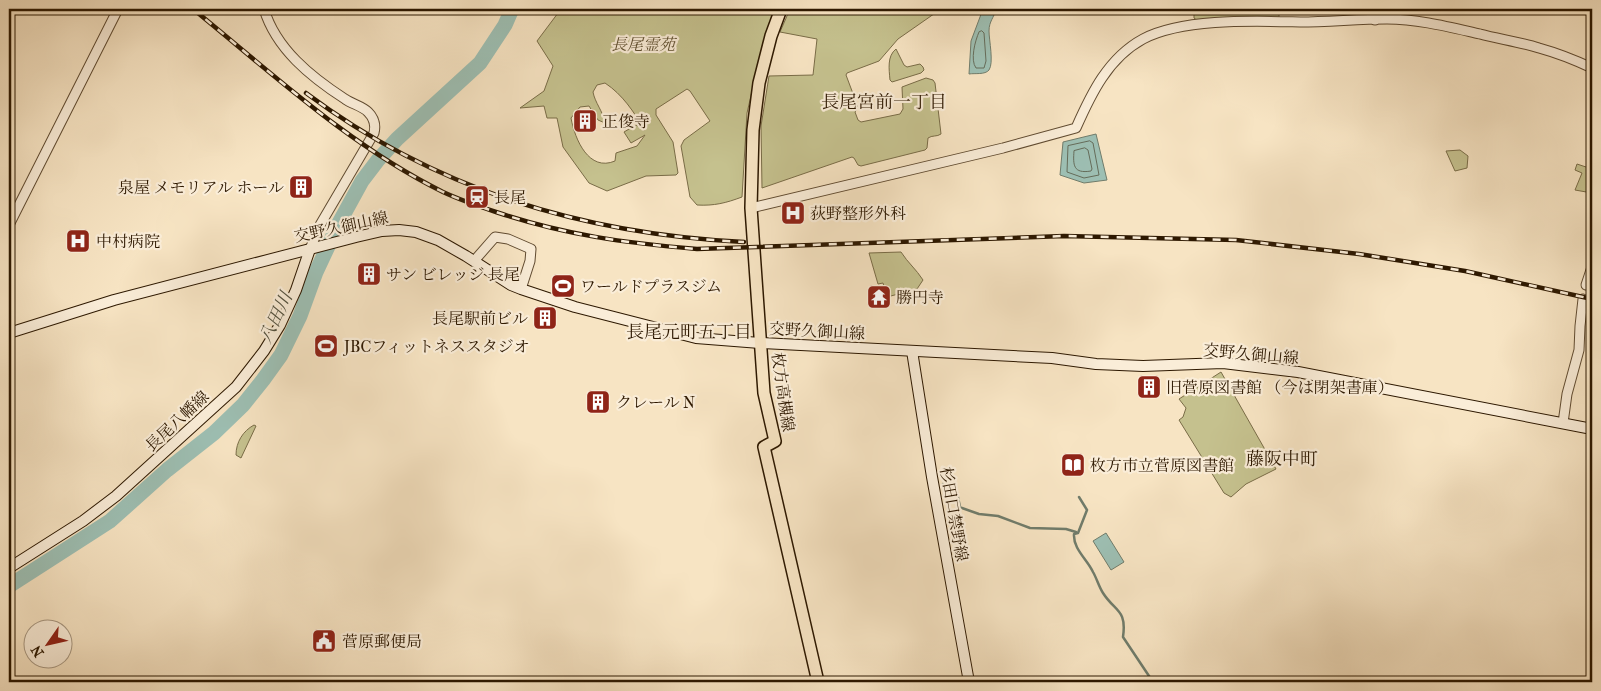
<svg xmlns="http://www.w3.org/2000/svg" width="1601" height="691" viewBox="0 0 1601 691" font-family="'IM FELL French Canon','Noto Serif JP',serif">
<rect width="100%" height="100%" fill="#f7e4c3"/>
<filter id="stains"><feTurbulence type="fractalNoise" baseFrequency=".004" numOctaves="4"/><feColorMatrix values="0 0 0 0 .2 0 0 0 0 .09 0 0 0 0 .02 0 0 0 .5 -.17"/></filter>
<radialGradient id="worn" r=".72"><stop offset=".6" stop-color="#630" stop-opacity="0"/><stop offset="1" stop-color="#630" stop-opacity=".3"/></radialGradient>
<g fill="#c5c18e" stroke="#796c47" fill-rule="evenodd">
<path d="M561,9h214l-12,34 -16,70 -5,84c-16,6 -28,9 -45,8l-7,-8 -9,-51 3,-6 26,-19 -20,-30 -3,-2 -31,20v6l17,27 5,31 -2,2 -30,1 -39,15 -18,-8 -26,-36 -6,-29h-10l-3,-12 -24,2 24,-17 9,-25 -16,-25zM605,83c18,12 28,28 40,47l-9,-5 -12,7 7,11 14,-8 -8,11 -21,7 -1,8c-26,11 -40,-21 -44,-43l9,-11 9,-1 9,14 7,3c-2,-12 -10,-20 -12,-31l4,-7z"/>
<path d="M790,9h151l-43,30 -19,22 -32,12 -1,2 12,32 -3,5 3,8 3,2 39,-8 3,-5 -1,-22 24,-9 7,2 2,3 6,51c-4,3 -9,1 -13,4l-1,10 -2,2 -64,16 -3,-1 -4,-7 -2,-1 -90,31 -1,-62 8,-50 44,-1 4,-36 -37,-7z"/>
<path d="M1194,9h85v8l-81,4 -4,-3z"/>
<path d="M896,49l8,16 3,2 13,-3 3,3 1,3 -3,3 -29,9 -2,-2c-1,-11 -3,-24 6,-31z"/>
<path d="M1460,150l8,6 -1,12 -12,3 -9,-20z"/>
<path d="M1577,164l15,5v24l-17,-3 7,-17 -7,-3z"/>
<path d="M901,252c7,11 15,17 22,28l-6,9 -30,8 -4,-14 -5,1 -9,-31z"/>
<path d="M1221,372l55,97 -30,15 -15,13 -7,-4 -45,-73 4,-3 3,-9 -7,-9z"/>
<path d="M254,425l2,1 -15,32 -5,-3c0,-13 7,-24 18,-30z"/>
</g>
<g fill="#9dbfb3" stroke="#707c6b">
<path d="M983,9h13c-2,9 -7,12 -7,22 0,9 5,32 0,39 -4,5 -14,3 -20,4l2,-33z"/>
<path d="M1096,134l11,46 -23,3 -24,-8 3,-33z"/>
<path d="M1106,533l18,29 -13,8 -18,-29z"/>
</g>
<g fill="none" stroke-linecap="round" stroke-linejoin="round">
<g stroke="#656c5a" stroke-width="1">
<path d="M982,31l2,2 2,28 -2,7h-8c-6,-8 -1,-27 3,-36z"/>
<path d="M1090,141l3,2 6,32 -15,3 -17,-6 1,-26z"/>
<path d="M1085,148l3,2 4,19 -1,2c-18,3 -18,-6 -17,-20z"/>
</g>
<g stroke="#707c6b" stroke-width="2.5">
<path d="M943,484l13,4 4,19 2,1 17,6 19,2 32,12 36,1 10,3"/>
<path d="M1079,497l8,13 -9,23 -4,1c-1,15 13,25 19,38 4,7 6,15 10,21 12,19 24,16 20,44l30,45"/>
</g>
<path stroke="#9dbfb3" stroke-width="15" d="M9,586l101,-65 57,-51 47,-37 29,-28 20,-25 18,-25 19,-39 16,-44 23,-49 23,-42 16,-21 19,-21 83,-76 25,-38 7,-16"/>
<defs>
<g id="tertiary">
<path d="M264,9c12,40 47,68 81,90 7,5 17,7 23,13 6,6 8,13 6,21l-54,92 -10,24"/>
<path d="M1375,20v-11"/>
<path d="M751,208l252,-60 73,-20c15,-34 32,-70 67,-89 40,-21 112,-18 157,-17 29,0 58,-3 87,-3 31,0 62,8 93,15 19,5 40,8 59,14 18,5 36,12 53,20"/>
<path d="M9,225l109,-216"/>
<path d="M474,261l21,-24 13,2 23,10 -1,12 -9,28"/>
<path d="M1586,285l6,-18"/>
<path d="M1563,423l4,-29 12,-44 1,-24 3,-27"/>
</g>
<g id="secondary">
<path d="M9,333l105,-33 242,-63 26,-6 17,-1 17,2 22,8 28,16 45,29 10,4 54,18 121,31 64,5 292,15 44,6 47,2 80,-3 75,9 294,57"/>
<path d="M912,351l20,126 37,205"/>
<path d="M9,568l74,-47 33,-25 120,-109 28,-36 16,-26 16,-35 14,-41"/>
</g>
<path id="primary" d="M781,9l-10,27 -12,47 -6,47 -2,78 13,185 11,48 -11,6 54,235"/>
</defs>
<use href="#tertiary" stroke="#604b31" stroke-width="11"/>
<use href="#secondary" stroke="#2d1800" stroke-width="12"/>
<use href="#primary" stroke="#2d1800" stroke-width="14"/>
<use href="#tertiary" stroke="#faedd8" stroke-width="9"/>
<use href="#secondary" stroke="#faedd8" stroke-width="10"/>
<use href="#primary" stroke="#f7e4c3" stroke-width="11"/>
<defs>
<g id="rail">
<path d="M193,9c80,65 157,137 250,183 17,8 35,14 53,20 69,23 129,31 201,37l367,-13 172,4 123,14 106,17 127,28"/>
<path d="M306,93c130,97 277,141 438,149"/>
</g>
</defs>
<use href="#rail" stroke="#2d1800" stroke-width="4.5"/>
<use href="#rail" stroke="#faedd8" stroke-width="2.5" stroke-dasharray="8" stroke-linecap="butt"/>
</g>
<defs>
<symbol id="building-square" viewBox="-11 -11 22 22"><rect x="-9" y="-9" width="18" height="18" rx="4" fill="#8f2418" stroke="#faedd8"/><path d="M-4-6H4V6H1V3H-1V6H-4ZM-2.5-4.3h1.7v1.8h-1.7ZM.8-4.3h1.7v1.8H.8ZM-2.5-1h1.7V.8h-1.7ZM.8-1h1.7V.8H.8Z" fill="#fff"/></symbol>
<symbol id="station-square" viewBox="-11 -11 22 22"><rect x="-9" y="-9" width="18" height="18" rx="4" fill="#8f2418" stroke="#faedd8"/><path d="M-3-6H3Q5-6 5-4V2Q5 4 3 4L4.5 6H3L1.5 4h-3L-3 6H-4.5L-3 4Q-5 4-5 2V-4Q-5-6-3-6ZM-3.5-4v3h7v-3ZM-3.5 1v1.5H-2V1ZM2 1v1.5H3.5V1Z" fill="#fff"/></symbol>
<symbol id="hospital-square" viewBox="-11 -11 22 22"><rect x="-9" y="-9" width="18" height="18" rx="4" fill="#8f2418" stroke="#faedd8"/><path d="M-5-5h3v3.5h4V-5h3V5h-3V1.5h-4V5h-3Z" fill="#fff"/></symbol>
<symbol id="stadium-square" viewBox="-11 -11 22 22"><rect x="-9" y="-9" width="18" height="18" rx="4" fill="#8f2418" stroke="#faedd8"/><path d="M0-5a6.5 5 0 1 0 0 10a6.5 5 0 1 0 0-10ZM-3.5-1.8h7v3.6h-7Z" fill="#fff"/></symbol>
<symbol id="temple-square" viewBox="-11 -11 22 22"><rect x="-9" y="-9" width="18" height="18" rx="4" fill="#8f2418" stroke="#faedd8"/><path d="M0-6L5-2H3V0L6.5 2.5H4V6H1.5V3h-3V6H-4V2.5H-6.5L-3 0V-2H-5Z" fill="#fff"/></symbol>
<symbol id="library-square" viewBox="-11 -11 22 22"><rect x="-9" y="-9" width="18" height="18" rx="4" fill="#8f2418" stroke="#faedd8"/><path d="M-6-4Q-3-5.5-.7-3.5V5Q-3 3-6 4ZM6-4Q3-5.5 .7-3.5V5Q3 3 6 4Z" fill="#fff"/></symbol>
<symbol id="civic-square" viewBox="-11 -11 22 22"><rect x="-9" y="-9" width="18" height="18" rx="4" fill="#8f2418" stroke="#faedd8"/><path d="M-.6-6.5H3V-4.5H.6V-3L4-1V1h2V6H-6V1h2V-1L-.6-3ZM-1.2 2.5V6h2.4V2.5Z" fill="#fff"/></symbol>
</defs>
<g fill-rule="evenodd">
<use href="#building-square" x="571" y="107" width="28" height="28"/>
<use href="#building-square" x="287" y="173" width="28" height="28"/>
<use href="#station-square" x="463" y="183" width="28" height="28"/>
<use href="#hospital-square" x="779" y="199" width="28" height="28"/>
<use href="#hospital-square" x="64" y="227" width="28" height="28"/>
<use href="#building-square" x="355" y="260" width="28" height="28"/>
<use href="#stadium-square" x="549" y="272" width="28" height="28"/>
<use href="#temple-square" x="865" y="283" width="28" height="28"/>
<use href="#building-square" x="531" y="304" width="28" height="28"/>
<use href="#stadium-square" x="312" y="332" width="28" height="28"/>
<use href="#building-square" x="1135" y="373" width="28" height="28"/>
<use href="#building-square" x="584" y="388" width="28" height="28"/>
<use href="#library-square" x="1059" y="451" width="28" height="28"/>
<use href="#civic-square" x="310" y="627" width="28" height="28"/>
</g>
<g text-anchor="middle" dominant-baseline="central" stroke-width="4.5" stroke-linejoin="round" paint-order="stroke">
<g font-size="16" font-style="italic" fill="#5b4b2b" stroke="#faedd8">
<text x="643" y="44">長尾霊苑</text>
</g>
<g font-size="16" fill="#2d1800" stroke="#faedd8" text-anchor="start">
<text x="602" y="121">正俊寺</text>
<text x="284" y="187" text-anchor="end">泉屋 メモリアル ホール</text>
<text x="494" y="197">長尾</text>
<text x="810" y="213">荻野整形外科</text>
<text x="96" y="241">中村病院</text>
<text x="386" y="274">サン ビレッジ 長尾</text>
<text x="580" y="286">ワールドプラスジム</text>
<text x="896" y="297">勝円寺</text>
<text x="528" y="318" text-anchor="end">長尾駅前ビル</text>
<text x="344" y="346">JBCフィットネススタジオ</text>
<text x="1166" y="387">旧菅原図書館 （今は閉架書庫）</text>
<text x="616" y="402">クレール N</text>
<text x="1090" y="465">枚方市立菅原図書館</text>
<text x="342" y="641">菅原郵便局</text>
</g>
<g font-size="16" fill="#2d1800" stroke="#faedd8">
<text transform="translate(341 227) rotate(-12)">交野久御山線</text>
<text transform="translate(817 331) rotate(3)">交野久御山線</text>
<text transform="translate(1251 354) rotate(5)">交野久御山線</text>
<text transform="translate(783 392) rotate(82)">枚方高槻線</text>
<text transform="translate(177 421) rotate(-43)">長尾八幡線</text>
<text transform="translate(954 514) rotate(80)">杉田口禁野線</text>
</g>
<g font-size="18" fill="#2d1800" stroke="#faedd8">
<text x="884" y="102">長尾宮前一丁目</text>
<text x="689" y="332">長尾元町五丁目</text>
<text x="1282" y="459">藤阪中町</text>
</g>
<g font-size="18" font-style="italic" fill="#54523f" stroke="#faedd8">
<text transform="translate(276 318) rotate(-65)">八田川</text>
</g>
</g>
<rect width="1601" height="691" fill="none" stroke="#f7e4c3" stroke-width="30"/>
<rect x="10" y="10" width="1581" height="671" fill="none" stroke="#2d1800" stroke-width="2.5"/>
<rect x="15" y="15" width="1571" height="661" fill="none" stroke="#2d1800"/>
<g transform="translate(48 644) rotate(236)"><circle r="24" fill="#faedd8" stroke="#a89882"/>
<path d="M0-4L9 19L0 12L-9 19Z" fill="#8f2418"/>
<text y="-8" font-size="14" font-weight="bold" text-anchor="middle" fill="#2d1800">N</text>
</g>
<rect width="100%" height="100%" filter="url(#stains)"/>
<rect width="100%" height="100%" fill="url(#worn)"/>
</svg>
